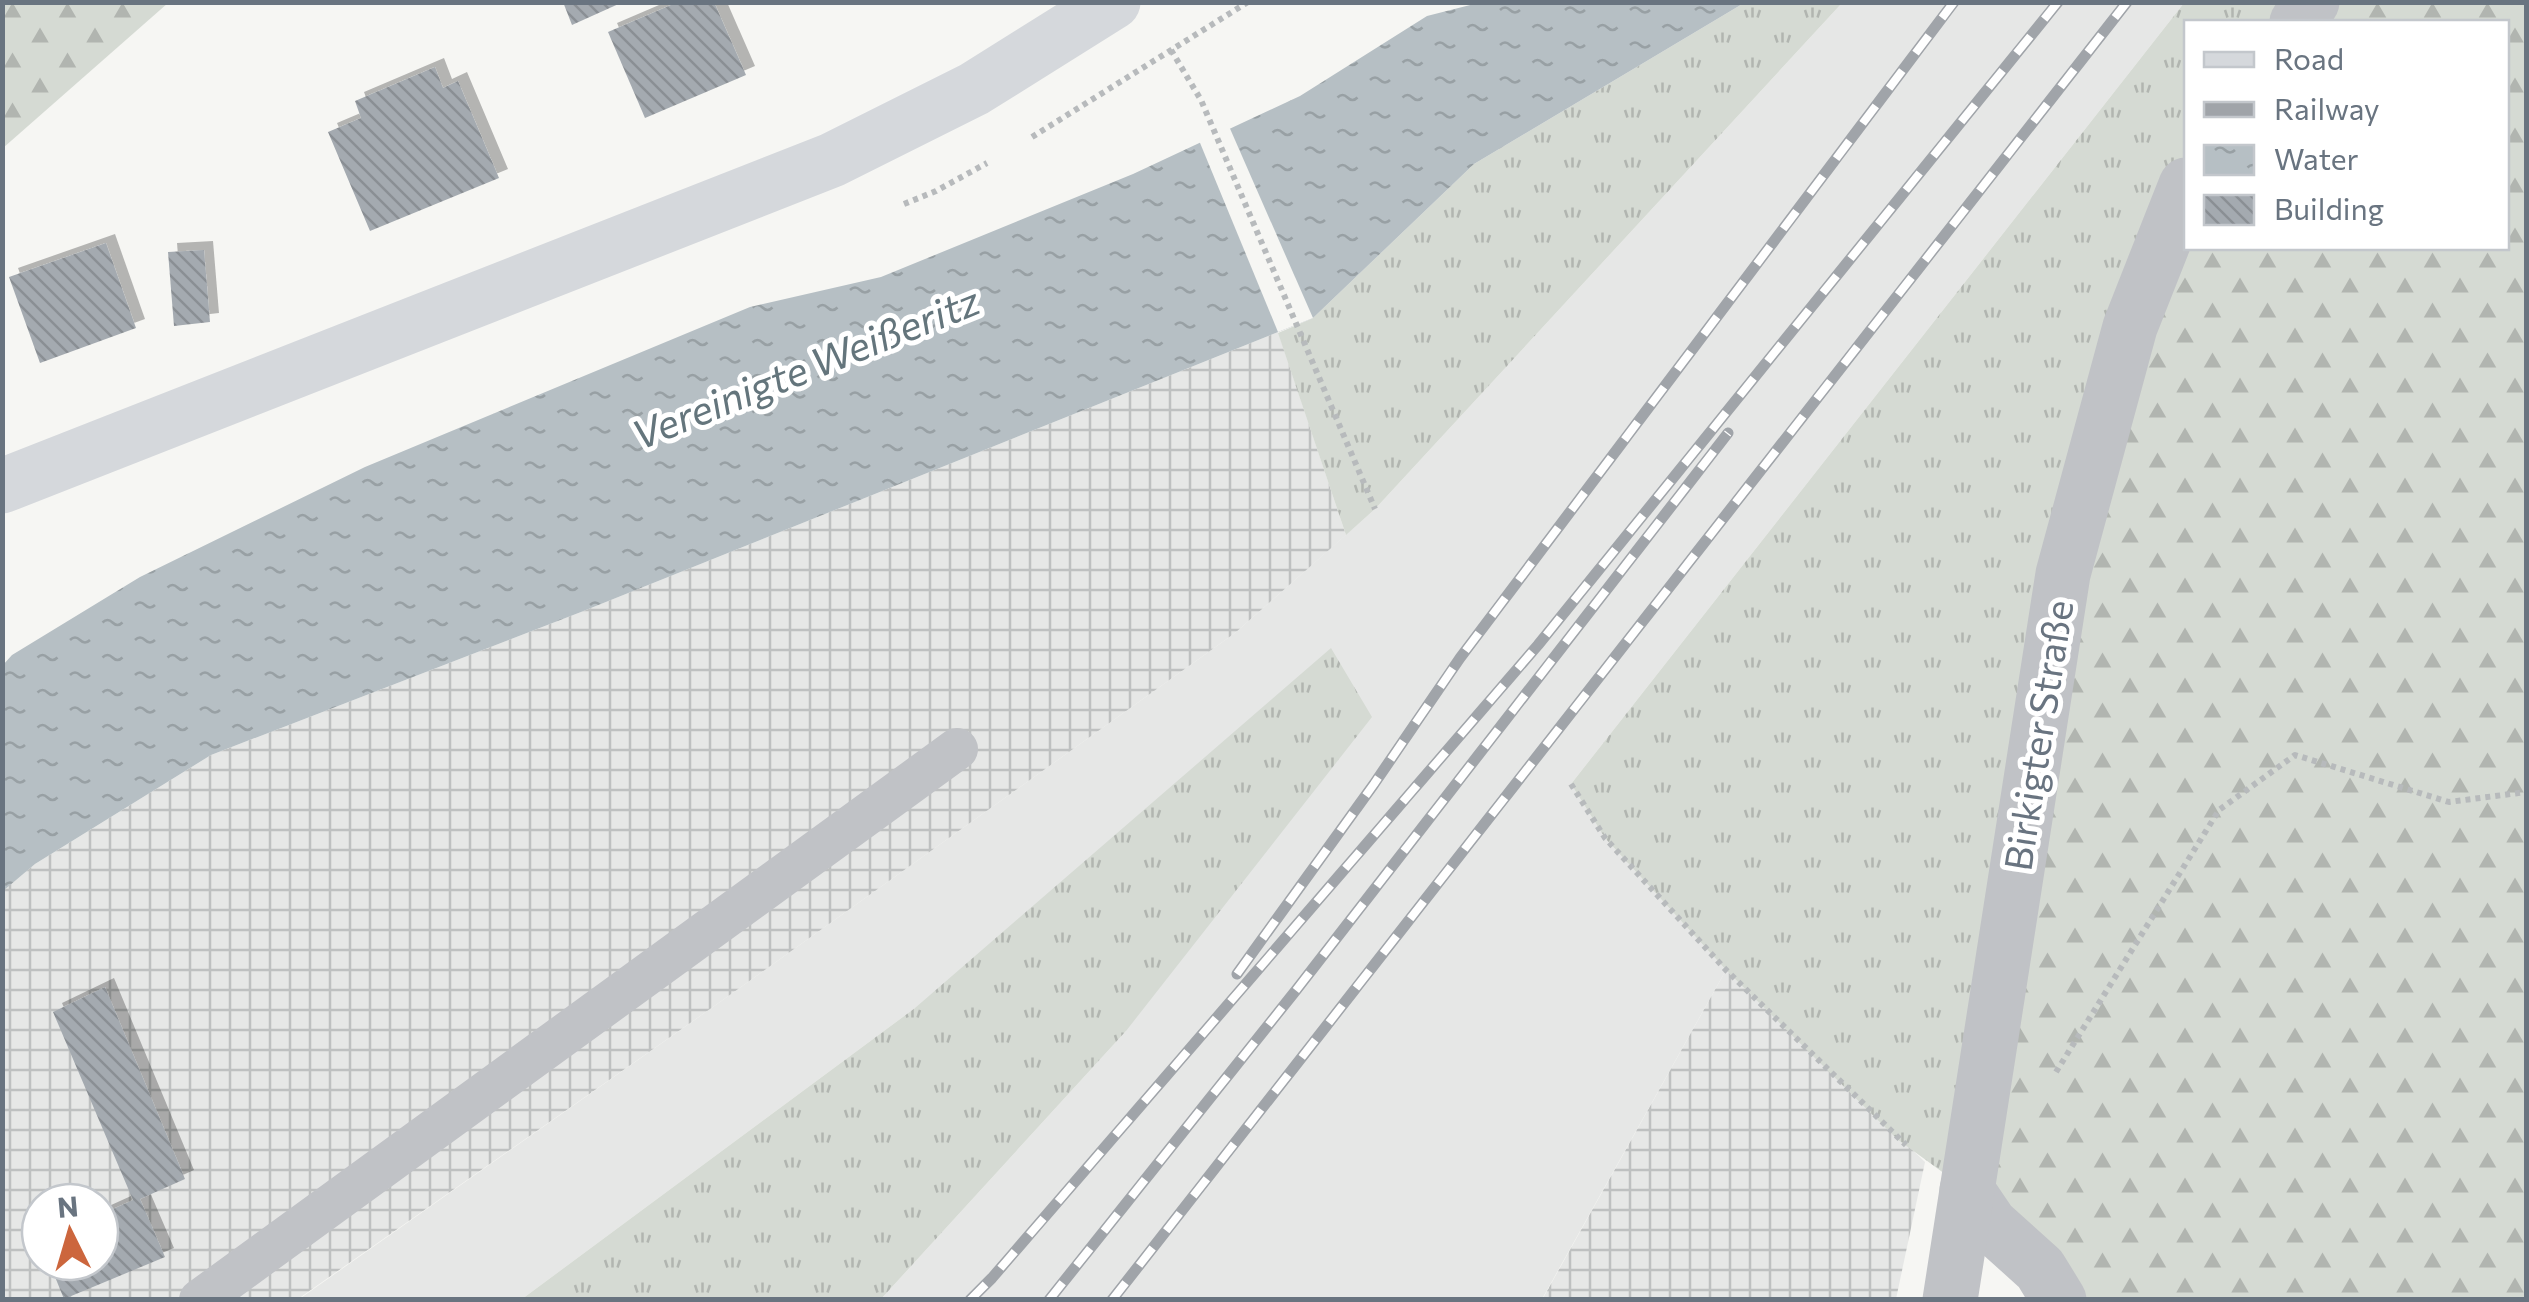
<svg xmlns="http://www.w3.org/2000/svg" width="2529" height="1302" viewBox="0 0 2529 1302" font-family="Commissioner,sans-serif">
<defs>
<pattern id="industrial-grid" width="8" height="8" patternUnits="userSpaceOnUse" patternTransform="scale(2.5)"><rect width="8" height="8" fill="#e6e7e6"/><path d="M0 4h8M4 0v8" fill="none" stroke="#bec0c0"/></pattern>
<pattern id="grass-tufts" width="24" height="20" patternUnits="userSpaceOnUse" patternTransform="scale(2.5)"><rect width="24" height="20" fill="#d5dad3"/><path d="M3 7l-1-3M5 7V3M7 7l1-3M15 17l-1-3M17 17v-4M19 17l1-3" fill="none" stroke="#b1b5b0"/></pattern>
<pattern id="forest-firs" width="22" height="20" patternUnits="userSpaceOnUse" patternTransform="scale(2.5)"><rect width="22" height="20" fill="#d5dad3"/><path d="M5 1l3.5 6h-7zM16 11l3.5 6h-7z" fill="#b1b5b0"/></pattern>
<pattern id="water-ripples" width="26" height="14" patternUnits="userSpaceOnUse" patternTransform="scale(2.5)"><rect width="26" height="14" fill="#b6bfc4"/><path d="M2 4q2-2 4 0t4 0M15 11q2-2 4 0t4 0" fill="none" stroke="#98a0a4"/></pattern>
<pattern id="building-back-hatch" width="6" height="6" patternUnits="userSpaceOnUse" patternTransform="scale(2.5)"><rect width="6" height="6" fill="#a4aab0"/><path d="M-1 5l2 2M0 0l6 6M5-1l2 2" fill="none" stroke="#8a8f94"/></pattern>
<filter id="shadow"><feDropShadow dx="9" dy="-9" stdDeviation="0" flood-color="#0004"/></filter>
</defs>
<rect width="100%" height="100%" fill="#f6f6f3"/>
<path fill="#e6e7e6" d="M1842,3h342l-613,781 34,54 121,132 -184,329h-661l245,-268 -211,-23 -393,291 -224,1 422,-298 515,-369 140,-124z"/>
<g fill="url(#industrial-grid)" fill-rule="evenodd">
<path d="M1278,332l68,203 -111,98 -515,369 -422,297h-295l-1,-408 33,-27 176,-109 370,-143zM40,1202h60v60h-60z"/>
<path d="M1726,970l199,192 -29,137 -354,1z"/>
</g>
<g fill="url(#grass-tufts)">
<path d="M1744,3h98l-467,506 -29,26 -68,-202 35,-15 161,-154z"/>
<path d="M2184,3h128l-15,19h-111v163l-219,1005 -70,-51 -171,-169 -121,-132 -34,-54z"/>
<path d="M1331,648l41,69 -246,314 -245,268h-359l393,-291z"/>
</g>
<g fill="url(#forest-firs)">
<path d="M3,2h165v1l-165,145z"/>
<path d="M2312,3h214v1296h-467l-69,-75 73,-650 123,-326h320v-226h-209z"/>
</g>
<path fill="url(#water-ripples)" d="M1482,2l262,1 -270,161 -161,154 -732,294 -370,143 -176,109 -32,27v-226l9,-10 128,-78 225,-110 385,-160 131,-30 252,-103 167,-78 127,-80z"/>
<path fill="#f6f6f3" d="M1228,124l85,194 -35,14 -80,-194z"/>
<g fill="url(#building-back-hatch)" filter="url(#shadow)">
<path d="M563,2h60l-51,23z"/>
<path d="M678,2h36l32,73 -101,43 -37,-86z"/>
<path d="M435,67l8,21 15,-7 41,97 -129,53 -42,-99 33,-14 -6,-17z"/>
<path d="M106,243l30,85 -96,35 -31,-86z"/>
<path d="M204,250l6,72 -36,4 -6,-74z"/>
<path d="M105,987l80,192 -45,20 25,58 -101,42 -15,-37h51v-47l33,-15 -80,-188z"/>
</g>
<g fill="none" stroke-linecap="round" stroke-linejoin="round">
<g stroke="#b7babc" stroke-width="6" stroke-dasharray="5 5" stroke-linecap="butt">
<path d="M1171,50l30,50 174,409"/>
<path d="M1032,137l216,-135"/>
<path d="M904,204l32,-13 51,-28"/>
<path d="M1571,784l34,54 121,132 180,175"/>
<path d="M2056,1072l163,-262 76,-55 154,47 77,-10"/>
</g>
<path stroke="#c0c2c6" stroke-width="42" d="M200,1300l757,-551"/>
<g stroke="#c0c2c6" stroke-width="55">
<path d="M2297,22l15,-20"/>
<path d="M1967,1190l23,34 50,45 19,31"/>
<path d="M1950,1300l113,-726 67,-247 56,-142"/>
</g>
<path stroke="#d5d8dc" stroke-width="55" d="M2,486l830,-326 142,-71 139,-87"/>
<defs>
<g id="rail">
<path d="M1237,974l137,-190 86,-126 494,-656"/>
<path d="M970,1300l22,-22 546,-633 520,-643"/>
<path d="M1049,1300l248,-311 431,-556"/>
<path d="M1112,1300l1015,-1298"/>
</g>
</defs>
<use href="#rail" stroke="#a0a4a9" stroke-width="11"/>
<use href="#rail" stroke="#fff" stroke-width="8" stroke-dasharray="22" stroke-linecap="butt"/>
</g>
<g text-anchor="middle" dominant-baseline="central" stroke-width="10" stroke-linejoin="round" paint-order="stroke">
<g font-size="38" fill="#697480" stroke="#fff">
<text transform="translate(2037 735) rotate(-81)">Birkigter Straße</text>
</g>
<g font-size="40" font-style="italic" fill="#64757c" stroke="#fff">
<text transform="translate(805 366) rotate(-22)">Vereinigte Weißeritz</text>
</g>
</g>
<rect width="2529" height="1302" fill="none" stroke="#697480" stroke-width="10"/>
<rect x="2184" y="20" width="325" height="230" fill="#ffffff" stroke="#c3c7cc" stroke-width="2.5"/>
<rect x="2204" y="52" width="50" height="15" fill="#d5d8dc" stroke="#c3c7cc" stroke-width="2.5"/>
<text x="2274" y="70" font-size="30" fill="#697480">Road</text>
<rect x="2204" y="102" width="50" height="15" fill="#a0a4a9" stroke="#c3c7cc" stroke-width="2.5"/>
<text x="2274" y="120" font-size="30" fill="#697480">Railway</text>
<rect x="2204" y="145" width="50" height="30" fill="url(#water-ripples)" stroke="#c3c7cc" stroke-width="2.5"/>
<text x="2274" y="170" font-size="30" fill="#697480">Water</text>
<rect x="2204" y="195" width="50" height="30" fill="url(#building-back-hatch)" stroke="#c3c7cc" stroke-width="2.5"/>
<text x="2274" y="220" font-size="30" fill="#697480">Building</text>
<g transform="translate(70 1232) rotate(355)"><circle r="48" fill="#ffffff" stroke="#c3c7cc" stroke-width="2.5"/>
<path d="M0-8L18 38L0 25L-18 38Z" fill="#cc663d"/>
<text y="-15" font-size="28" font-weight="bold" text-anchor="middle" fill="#697480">N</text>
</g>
</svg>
